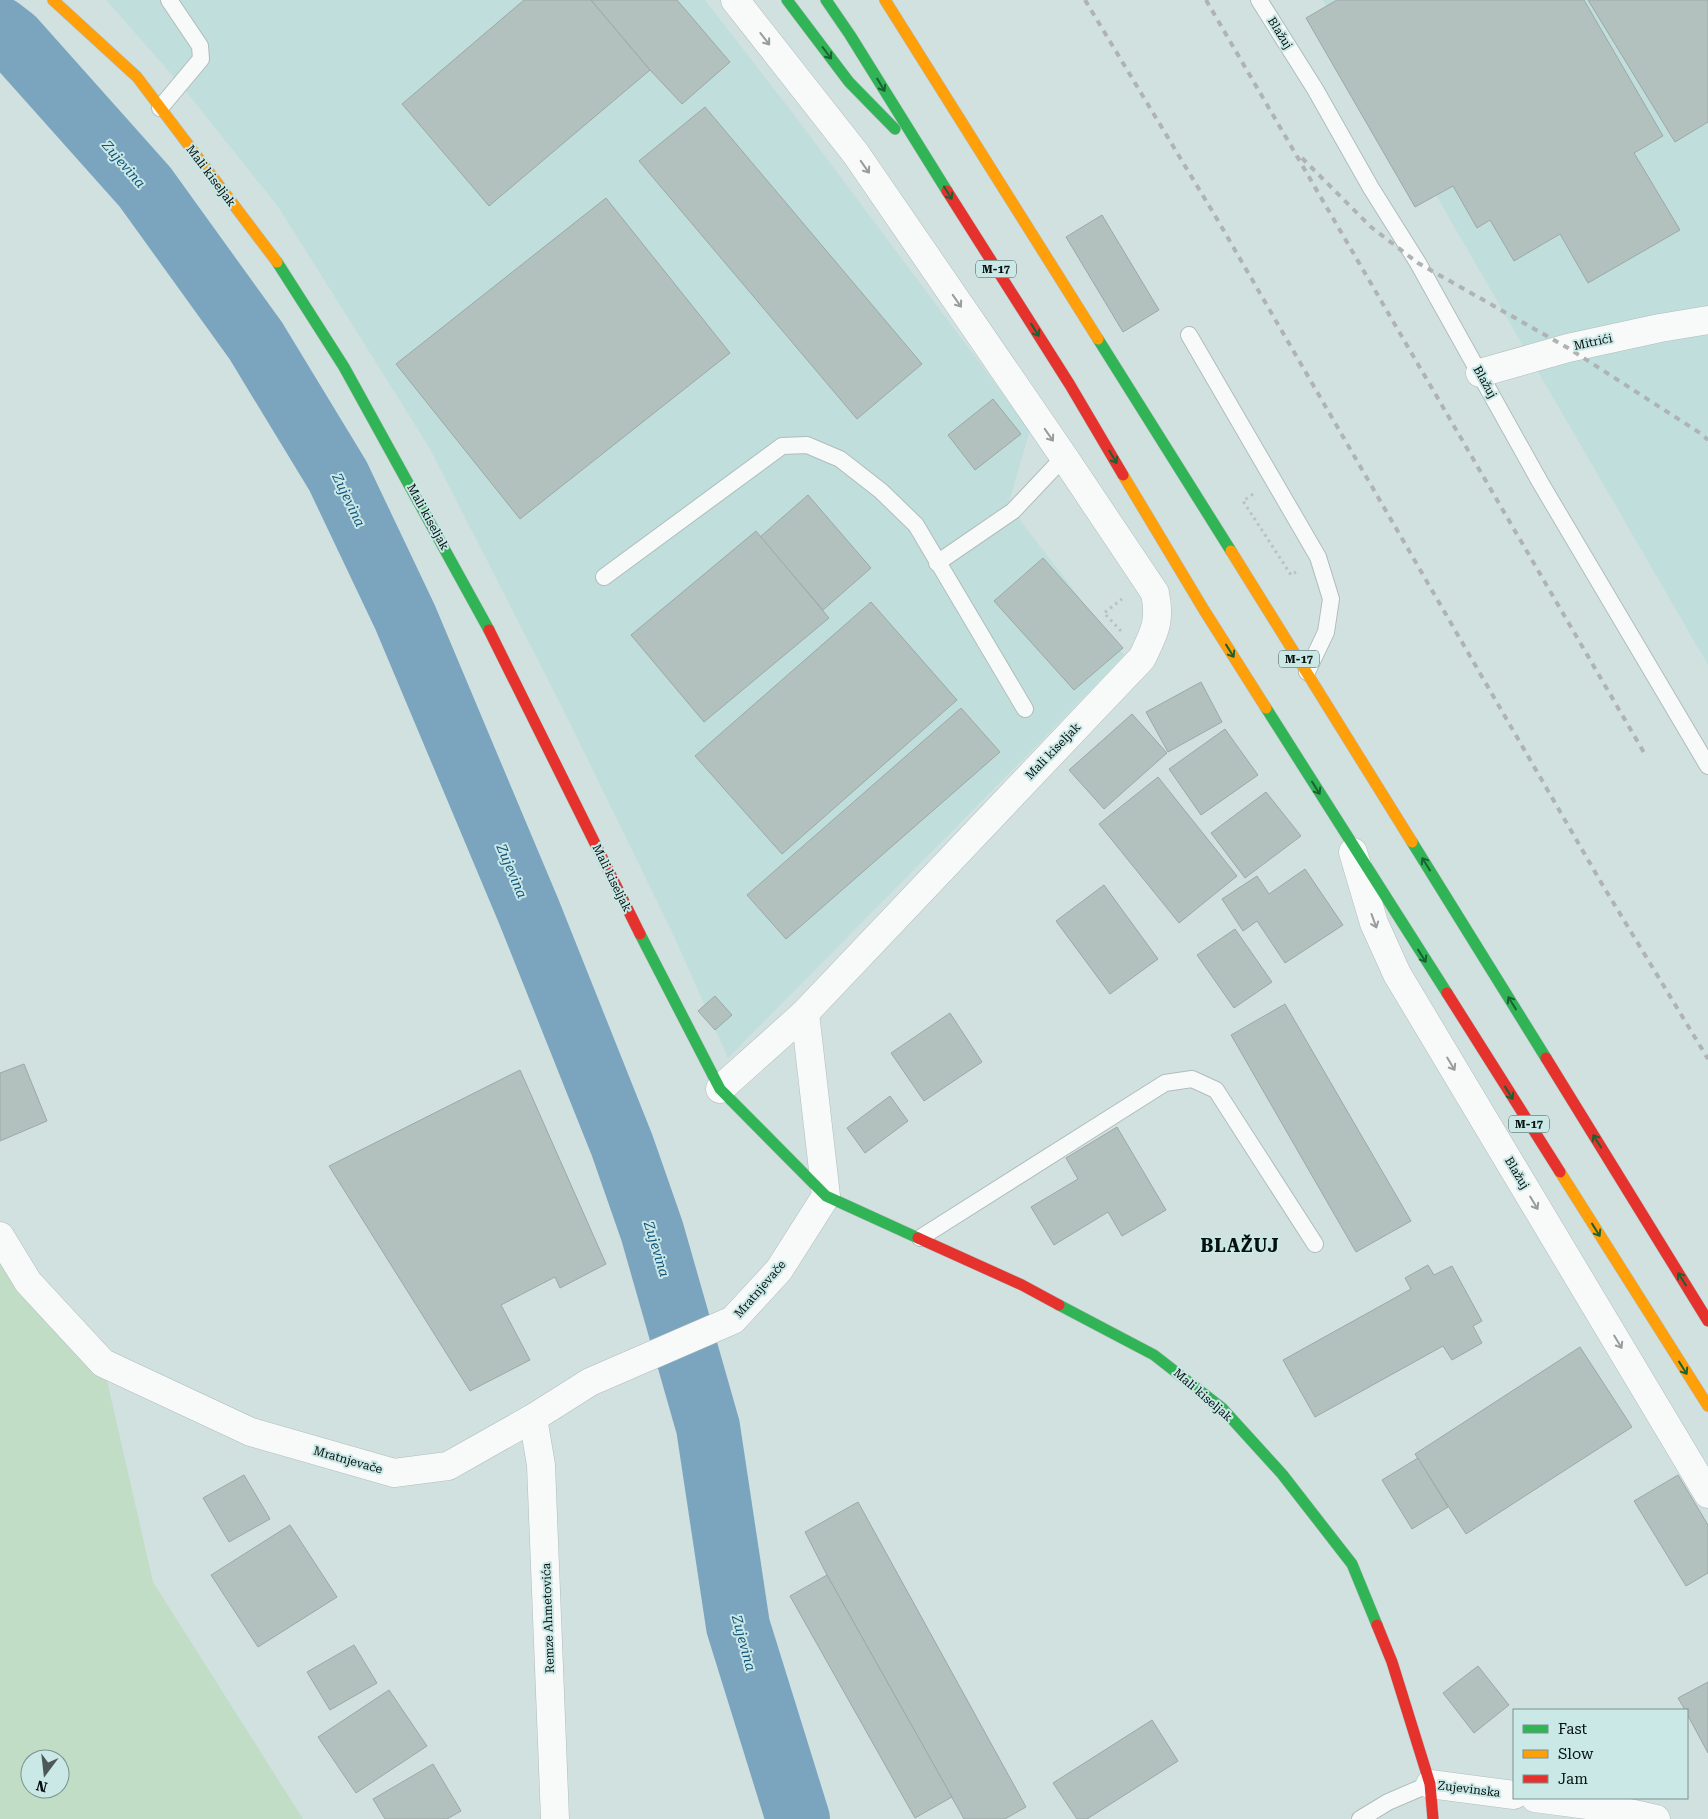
<svg xmlns="http://www.w3.org/2000/svg" width="1708" height="1819" viewBox="0 0 1708 1819" font-family="'Roboto Serif',serif">
<rect width="100%" height="100%" fill="#d0e1e0"/>
<g fill="#bfdedc">
<path d="M106,0h599l90,116 235,314 -22,75 116,150 -79,82 -317,321 -54,-122 -109,-223 -136,-266 -150,-239 -98,-123z"/>
<path d="M1323,0h385v665z"/>
</g>
<path fill="#c1ddc6" fill-rule="evenodd" d="M0,1238l103,125 50,219 150,237h-303zM30,1759h30v30h-30z"/>
<g fill="none" stroke-linecap="round" stroke-linejoin="round">
<path stroke="#7ba4bf" stroke-width="64" d="M0,29l13,10 132,148 111,154 82,135 67,141 124,295 93,233 30,86 56,196 30,199 60,193"/>
</g>
<g fill="#b3c1be" stroke="#9ca8a6">
<path d="M524,0h67l59,70 -161,136 -87,-102z"/>
<path d="M591,0h86l53,62 -48,42 -32,-34z"/>
<path d="M1337,0h247l79,136 -29,17 46,77 -92,53 -28,-49 -46,27 -24,-41 -13,8 -24,-42 -38,21 -109,-189z"/>
<path d="M1588,0h120v122l-33,20z"/>
<path d="M705,107l217,257 -65,55 -218,-258z"/>
<path d="M606,198l124,155 -210,166 -124,-155z"/>
<path d="M1102,215l57,95 -36,22 -57,-95z"/>
<path d="M993,399l28,35 -46,36 -27,-35z"/>
<path d="M808,495l63,73 -48,42 -63,-73z"/>
<path d="M756,531l73,87 -125,104 -73,-87z"/>
<path d="M1043,558l80,90 -49,42 -80,-89z"/>
<path d="M871,602l86,98 -175,154 -87,-98z"/>
<path d="M1201,682l21,40 -54,30 -22,-40z"/>
<path d="M961,708l39,44 -214,187 -39,-44z"/>
<path d="M1132,714l35,39 -63,56 -35,-39z"/>
<path d="M1225,729l33,46 -57,40 -32,-46z"/>
<path d="M1158,777l79,99 -58,47 -80,-99z"/>
<path d="M1266,792l35,44 -56,42 -34,-45z"/>
<path d="M1305,869l38,56 -58,38 -28,-42 -14,10 -21,-32 35,-23 12,18z"/>
<path d="M1104,885l54,74 -48,35 -54,-73z"/>
<path d="M1235,929l37,53 -38,26 -37,-53z"/>
<path d="M715,996l17,19 -17,15 -17,-19z"/>
<path d="M1285,1004l126,217 -55,31 -125,-217z"/>
<path d="M950,1013l32,49 -58,39 -33,-48z"/>
<path d="M24,1064l23,57 -47,20v-68z"/>
<path d="M520,1070l86,194 -46,24 -5,-11 -54,28 29,55 -60,31 -141,-225z"/>
<path d="M890,1096l18,25 -43,32 -18,-25z"/>
<path d="M1117,1127l49,83 -44,26 -14,-24 -54,33 -23,-38 47,-28 -12,-21z"/>
<path d="M1428,1265l6,10 18,-9 30,55 -9,5 9,17 -30,17 -9,-14 -128,71 -32,-57 128,-71 -6,-11z"/>
<path d="M1580,1347l52,80 -166,107 -51,-80z"/>
<path d="M1418,1458l30,49 -36,22 -30,-49z"/>
<path d="M244,1475l26,44 -41,23 -26,-44z"/>
<path d="M1678,1475l30,50v48l-22,13 -52,-85z"/>
<path d="M858,1502l168,305 -21,12h-41l-137,-244 -22,-43z"/>
<path d="M290,1525l47,72 -79,50 -47,-72z"/>
<path d="M827,1575l125,222 -37,21 -125,-222z"/>
<path d="M354,1645l23,38 -47,27 -23,-38z"/>
<path d="M1478,1666l31,39 -35,28 -31,-40z"/>
<path d="M1708,1682v71l-21,-39v-4h-2l-7,-12z"/>
<path d="M389,1690l38,56 -71,47 -38,-56z"/>
<path d="M1152,1720l26,41 -91,58h-10l-24,-36z"/>
<path d="M433,1764l28,47 -14,8h-62l-12,-20z"/>
</g>
<g fill="none" stroke-linecap="round" stroke-linejoin="round">
<defs>
<g id="lane">
<path d="M1259,0l56,89 56,99 47,75 122,219 168,284"/>
<path d="M160,108l41,-49 -1,-13 -31,-46"/>
<path d="M1189,335l129,222 13,42 -5,33 -19,40"/>
<path d="M937,563l76,-52 51,-54"/>
<path d="M604,577l178,-131 25,-1 33,14 41,32 35,34 109,184"/>
<path d="M920,1238l245,-155 27,-4 24,11 99,154"/>
<path d="M1360,1819l28,-17 42,-18"/>
</g>
<g id="street">
<path d="M1480,373l88,-25 92,-20 48,-8"/>
<path d="M1353,852l21,71 23,51 311,520"/>
<path d="M720,1089l85,-76 337,-355c12,-25 19,-36 13,-65l-91,-136 -208,-303 -121,-154"/>
<path d="M0,1236l28,46 75,81 148,69 143,41 54,-7 85,-48 57,-36 143,-62 46,-50 47,-74 -21,-183"/>
<path d="M533,1418l8,47 14,354"/>
<path d="M1430,1784l84,11"/>
<path d="M1535,1798l67,9 54,12"/>
</g>
<g id="fast">
<path d="M787,0l62,82 46,47"/>
<path d="M826,0l24,35 97,156"/>
<path d="M277,262l67,105 145,263"/>
<path d="M1098,339l133,212"/>
<path d="M1266,708l181,285"/>
<path d="M1412,842l134,216"/>
<path d="M640,934l80,155 106,107 92,42"/>
<path d="M1059,1305l95,50 68,53 60,66 70,90 25,61"/>
</g>
<g id="slow">
<path d="M53,0l84,77 140,185"/>
<path d="M885,0l213,339"/>
<path d="M1123,475l81,135 62,98"/>
<path d="M1231,551l181,291"/>
<path d="M1560,1172l148,234"/>
</g>
<g id="jam">
<path d="M947,191l123,194 53,90"/>
<path d="M489,630l151,304"/>
<path d="M1447,993l113,179"/>
<path d="M1546,1058l162,263"/>
<path d="M918,1238l104,47 37,20"/>
<path d="M1377,1625l15,37 38,122 3,35"/>
</g>
</defs>
<use href="#lane" stroke="#b0bdbc" stroke-width="18"/>
<use href="#street" stroke="#b0bdbc" stroke-width="29"/>
<use href="#fast" stroke="#b0bdbc" stroke-width="12"/>
<use href="#slow" stroke="#b0bdbc" stroke-width="12"/>
<use href="#jam" stroke="#b0bdbc" stroke-width="12"/>
<g stroke="#bac1c0" stroke-width="3" stroke-dasharray="2.5 4" stroke-linecap="butt">
<path d="M1253,494l-10,7 48,74 5,-3"/>
<path d="M1121,631l-17,-18 18,-14"/>
</g>
<use href="#lane" stroke="#f8fafa" stroke-width="16"/>
<use href="#street" stroke="#f8fafa" stroke-width="28"/>
<use href="#fast" stroke="#30b455" stroke-width="11"/>
<use href="#slow" stroke="#ff9f0a" stroke-width="11"/>
<use href="#jam" stroke="#e5322d" stroke-width="11"/>
<g stroke="#afb3b3" stroke-width="4" stroke-dasharray="6 6" stroke-linecap="butt">
<path d="M1085,0l132,219 385,665 106,175"/>
<path d="M1206,0l440,756"/>
<path d="M1302,158l69,69 47,36 150,85 132,85 8,7"/>
</g>
</g>
<defs><path id="oneway-shaft" d="M-6 0H5M1.5-3L5.5 0L1.5 3" fill="none" stroke-width="1.6" stroke-linecap="round" stroke-linejoin="round" transform="scale(1.25)"/></defs>
<g stroke="#979c9c">
<use href="#oneway-shaft" transform="translate(765 39) rotate(52)"/>
<use href="#oneway-shaft" transform="translate(865 167) rotate(55)"/>
<use href="#oneway-shaft" transform="translate(957 301) rotate(55)"/>
<use href="#oneway-shaft" transform="translate(1049 435) rotate(55)"/>
<use href="#oneway-shaft" transform="translate(1374 921) rotate(70)"/>
<use href="#oneway-shaft" transform="translate(1451 1064) rotate(59)"/>
<use href="#oneway-shaft" transform="translate(1534 1203) rotate(59)"/>
<use href="#oneway-shaft" transform="translate(1618 1342) rotate(59)"/>
</g>
<g stroke="#1a6232">
<use href="#oneway-shaft" transform="translate(827 53) rotate(53)"/>
<use href="#oneway-shaft" transform="translate(881 85) rotate(59)"/>
<use href="#oneway-shaft" transform="translate(948 193) rotate(58)"/>
<use href="#oneway-shaft" transform="translate(1035 330) rotate(58)"/>
<use href="#oneway-shaft" transform="translate(1113 457) rotate(59)"/>
<use href="#oneway-shaft" transform="translate(1230 651) rotate(58)"/>
<use href="#oneway-shaft" transform="translate(1316 788) rotate(58)"/>
<use href="#oneway-shaft" transform="translate(1426 864) rotate(-122)"/>
<use href="#oneway-shaft" transform="translate(1422 956) rotate(58)"/>
<use href="#oneway-shaft" transform="translate(1512 1003) rotate(-122)"/>
<use href="#oneway-shaft" transform="translate(1509 1093) rotate(58)"/>
<use href="#oneway-shaft" transform="translate(1597 1141) rotate(-122)"/>
<use href="#oneway-shaft" transform="translate(1596 1230) rotate(58)"/>
<use href="#oneway-shaft" transform="translate(1682 1279) rotate(-122)"/>
<use href="#oneway-shaft" transform="translate(1683 1368) rotate(58)"/>
</g>
<g text-anchor="middle" dominant-baseline="central" stroke-width="4" stroke-linejoin="round" paint-order="stroke">
<g fill="#c9e8e6" stroke="#405150" stroke-width="1">
<rect x="976" y="260.5" width="40" height="17" rx="4"/>
<rect x="1279" y="650.5" width="40" height="17" rx="4"/>
<rect x="1509" y="1115.5" width="40" height="17" rx="4"/>
</g>
<g font-size="11" font-weight="bold" fill="#05100f">
<text x="996" y="269">M-17</text>
<text x="1299" y="659">M-17</text>
<text x="1529" y="1124">M-17</text>
</g>
<g font-size="12" fill="#05100f" stroke="#c9e8e6">
<text transform="translate(1280 33) rotate(58)">Blažuj</text>
<text transform="translate(211 176) rotate(53)">Mali kiseljak</text>
<text transform="translate(1593 342) rotate(-12)">Mitrići</text>
<text transform="translate(1485 382) rotate(61)">Blažuj</text>
<text transform="translate(428 517) rotate(61)">Mali kiseljak</text>
<text transform="translate(1053 751) rotate(-46)">Mali kiseljak</text>
<text transform="translate(612 878) rotate(64)">Mali kiseljak</text>
<text transform="translate(1517 1173) rotate(59)">Blažuj</text>
<text transform="translate(760 1289) rotate(-49)">Mratnjevače</text>
<text transform="translate(1203 1395) rotate(41)">Mali kiseljak</text>
<text transform="translate(348 1460) rotate(16)">Mratnjevače</text>
<text transform="translate(548 1618) rotate(-92)">Remze Ahmetovića</text>
<text transform="translate(1469 1789) rotate(7)">Zujevinska</text>
</g>
<g font-size="14" font-style="italic" fill="#115078" stroke="#c9e8e6">
<text transform="translate(124 164) rotate(49)">Zujevina</text>
<text transform="translate(349 500) rotate(64)">Zujevina</text>
<text transform="translate(512 871) rotate(67)">Zujevina</text>
<text transform="translate(657 1249) rotate(73)">Zujevina</text>
<text transform="translate(744 1643) rotate(75)">Zujevina</text>
</g>
<g font-size="18" font-weight="bold" letter-spacing="1" fill="#05100f" stroke="#c9e8e6">
<text x="1240" y="1245">BLAŽUJ</text>
</g>
</g>
<rect x="1513" y="1709" width="175" height="90" fill="#c9e8e6" stroke="#7b9290"/>
<rect x="1523" y="1725" width="25" height="8" fill="#30b455" stroke="#7b9290"/>
<text x="1558" y="1734" font-size="15" fill="#05100f">Fast</text>
<rect x="1523" y="1750" width="25" height="8" fill="#ff9f0a" stroke="#7b9290"/>
<text x="1558" y="1759" font-size="15" fill="#05100f">Slow</text>
<rect x="1523" y="1775" width="25" height="8" fill="#e5322d" stroke="#7b9290"/>
<text x="1558" y="1784" font-size="15" fill="#05100f">Jam</text>
<g transform="translate(45 1774) rotate(195)"><circle r="24" fill="#c9e8e6" stroke="#7b9290"/>
<path d="M0-4L9 19L0 12L-9 19Z" fill="#4c5958"/>
<text y="-8" font-size="14" font-weight="bold" text-anchor="middle" fill="#05100f">N</text>
</g>
</svg>
